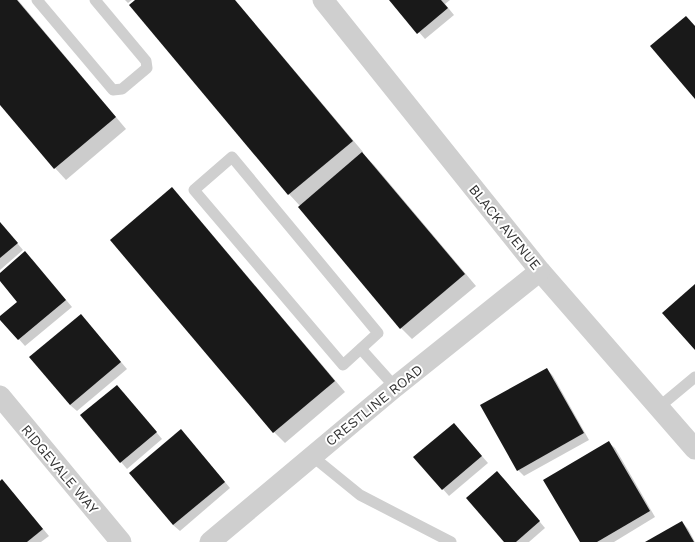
<svg xmlns="http://www.w3.org/2000/svg" width="695" height="542" viewBox="0 0 695 542" font-family="'Work Sans',sans-serif">
<rect width="100%" height="100%" fill="#fff"/>
<g fill="#0003">
<path d="M0,0h18l108,129 -60,51 -11,-12 -55,-64z"/>
<path d="M125,0h7l-4,3z"/>
<path d="M136,0h99l128,152 -1,1 12,12 102,121 -64,53 -11,-11 -101,-122 -11,-12z"/>
<path d="M391,0h59l-5,4 9,11 -29,24z"/>
<path d="M172,189l11,11 162,192 -60,51 -11,-11z"/>
<path d="M0,223l23,27 -23,20z"/>
<path d="M32,259l40,48 -47,39 -25,-28 19,-16 -19,-22v-6z"/>
<path d="M87,322l40,47 -50,42 -7,-6z"/>
<path d="M547,369l6,7 36,64 -65,36 -6,-6z"/>
<path d="M123,392l39,47 -35,30 -45,-53z"/>
<path d="M454,424l34,39 -39,33 -34,-39z"/>
<path d="M187,437l43,51 -50,43 -7,-6z"/>
<path d="M608,442l7,6 40,69 -41,25h-33z"/>
<path d="M503,478l42,50 -16,14h-23z"/>
<path d="M0,482l8,5 41,49 -8,6h-41z"/>
<path d="M682,522l6,7 7,13h-48z"/>
</g>
<g fill="#191919">
<path d="M0,0h17l99,117 -62,52 -54,-64z"/>
<path d="M135,0h100l118,141 -65,54 -159,-190z"/>
<path d="M389,0h52l7,8 -31,26z"/>
<path d="M686,16l9,10v73l-45,-53z"/>
<path d="M362,152l103,122 -65,55 -102,-122z"/>
<path d="M172,187l163,194 -62,52 -163,-193z"/>
<path d="M0,222l18,21 -18,15z"/>
<path d="M25,251l41,49 -48,40 -18,-20v-4l17,-14 -17,-21v-8z"/>
<path d="M695,284v66l-33,-37z"/>
<path d="M81,314l40,48 -51,43 -41,-48z"/>
<path d="M547,368l37,65 -67,38 -37,-66z"/>
<path d="M117,385l40,47 -37,31 -40,-48z"/>
<path d="M454,423l28,33 -40,34 -29,-33z"/>
<path d="M181,429l44,53 -52,43 -44,-52z"/>
<path d="M609,441l41,70 -53,31h-17l-37,-62z"/>
<path d="M497,471l43,50 -24,21h-12l-38,-44z"/>
<path d="M2,479l41,50 -16,13h-27v-61z"/>
<path d="M682,521l12,21h-49z"/>
</g>
<g fill="none" stroke-linecap="round" stroke-linejoin="round">
<g stroke="#cfcfcf" stroke-width="11">
<path d="M37,0l76,90 9,-1 25,-21 -1,-7 -51,-61"/>
<path d="M232,157l146,176 -35,32 -149,-175z"/>
<path d="M361,349l34,38"/>
<path d="M659,407l36,-30"/>
<path d="M312,456l48,39 91,47"/>
</g>
<g stroke="#cfcfcf" stroke-width="21">
<path d="M323,0l217,271 155,178"/>
<path d="M0,396l121,146"/>
<path d="M210,542l185,-155 145,-116"/>
</g>
</g>
<g text-anchor="middle" dominant-baseline="central" stroke-width="4" stroke-linejoin="round" paint-order="stroke">
<g font-size="14" fill="#323232" stroke="#fff">
<text transform="translate(505 227) rotate(51)">BLACK AVENUE</text>
<text transform="translate(374 405) rotate(-39)">CRESTLINE ROAD</text>
<text transform="translate(60 469) rotate(50)">RIDGEVALE WAY</text>
</g>
</g>
</svg>
